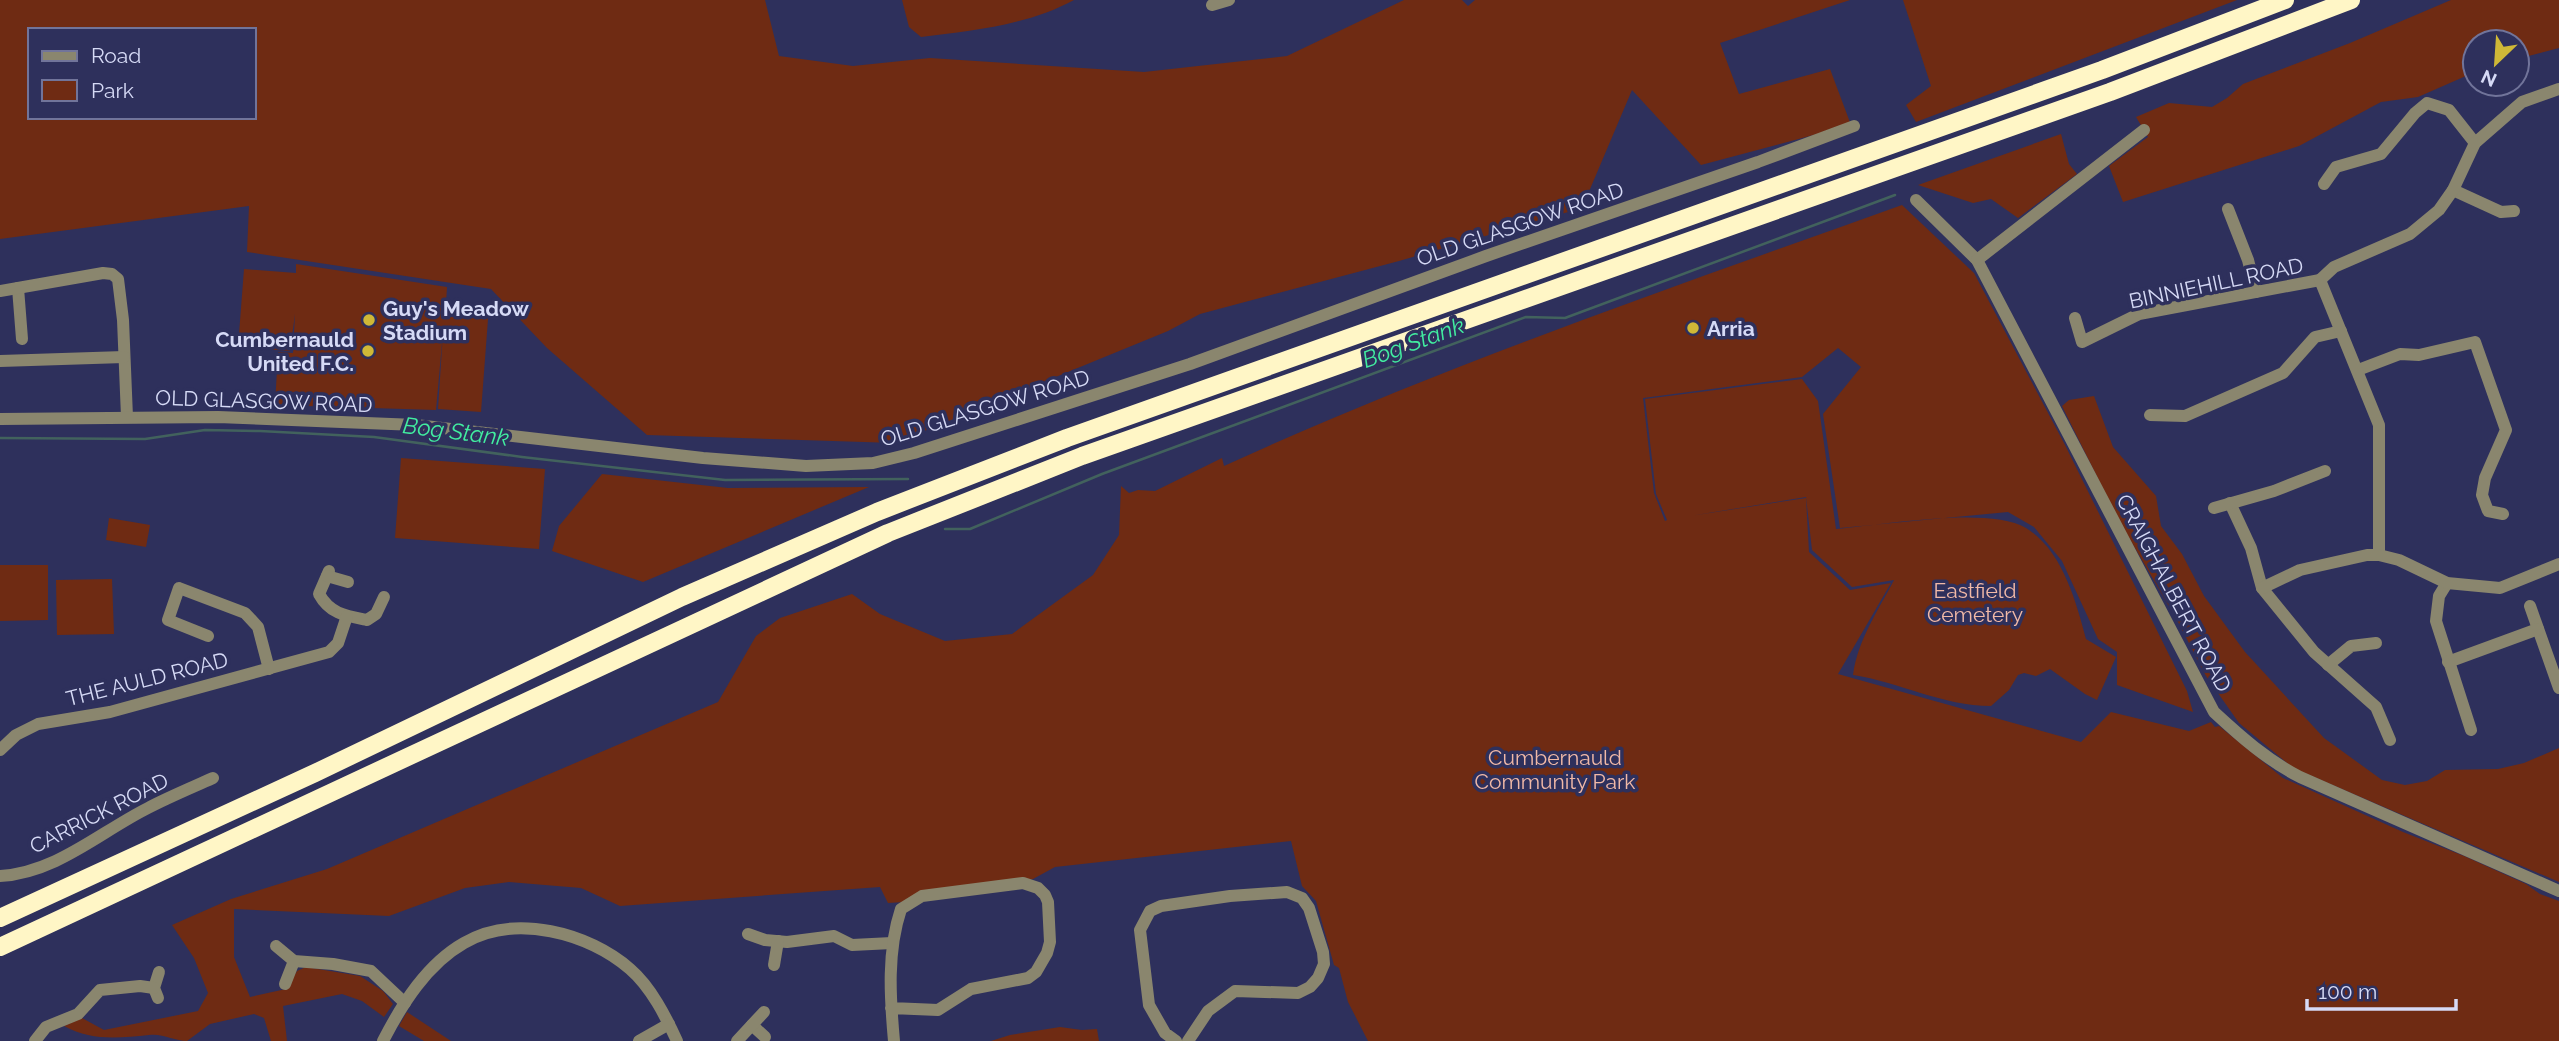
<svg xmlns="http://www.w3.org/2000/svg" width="2559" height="1041" viewBox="0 0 2559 1041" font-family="Raleway,sans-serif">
<rect width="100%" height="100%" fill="#2e305c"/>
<g fill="#6f2b13" fill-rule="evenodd">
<path d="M0,0h765l14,56 74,10 77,-8 214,14 143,-16 117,-56h58l6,6 7,-6h375l-130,43 19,51 91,-25 21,56 -150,40 -69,-75 -50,118 -183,53 -199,53 -32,17 -273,112 -248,-8 -100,-87 -56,-59 -244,-37 2,-46 -249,33zM30,30h224v87h-224z"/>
<path d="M902,0h172c-46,25 -102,31 -153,37l-12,-10z"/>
<path d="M1903,0h334l-321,122 -10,-17 25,-19z"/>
<path d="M2451,0h108v48l-42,11v-17h-42v30l-57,25 -37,5 -82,44 -176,56 -14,-36 39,-29 -12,-20 33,-14 43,4 15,-9 16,-14 107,-41z"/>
<path d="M2061,134l8,30 8,10 -59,44 -27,-19 -18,4 -55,-18z"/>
<path d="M1902,205l72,68 91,172 122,246 6,21 -76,-27v-33l-19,-13 -36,-78 -28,-34 -26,-15 -168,16 -17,-114 38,-47 -23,-19 -36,29 -159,21 11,95 11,28 2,-1 -11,-26 -11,-95 157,-20 16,22 18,128c46,-4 153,-23 190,-1 36,22 50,73 60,111l30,18 -19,43 -12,-6 -35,-25 -14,7 -12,-3 -6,2 -9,15 -18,16c-48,0 -92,-24 -138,-31 5,-36 25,-64 41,-95l-42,7 -40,-37 -6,-53 -116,19 116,-18 3,54 41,38 41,-7 -53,91 243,68 30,-30 78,19 22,-9 4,5 4,-1 64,52 120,54 61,24 62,28 14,10 19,7v140h-1191l-20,-39 -9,-34 -5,-3 -18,-64 -14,-15 -11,-45 -236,26 -22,12 -114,13 -15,10 -16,1 -8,-16 -260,19 -39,-18 -72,-6 -44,6 -76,28 -155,-7v48l16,40 36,-8 11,-18 9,-4 54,9 23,15 10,13 -9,13 -22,-16 -20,-7 -59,12 4,35h-16l-7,-23 -10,-4 -44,10 -23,17c-12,0 -25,-8 -38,-6 -31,3 -58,6 -85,-9l18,-8 22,12 94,-19 10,-18 -14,-35 -22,-33 59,-26 96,-30 391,-167 38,-66 24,-18 72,-24 28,20 65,27 67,-7 81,-59 26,-40 2,-49 8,7 9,-3 17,1 67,-33 2,8c220,-101 450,-179 678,-261z"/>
<path d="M296,264l151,23 -1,16 43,3 -8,106 -43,-3 5,-77 -7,78 -161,-5 3,-53 15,1 2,-39 -5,37 -52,-4 6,-78 52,4z"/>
<path d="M2094,396l19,51 43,49 5,30 21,28 22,42 41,56 79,86 58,42 23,5 22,-4 18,-11 53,-1 26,-6 35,-15v134l-266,-114 -54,-45 -33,-47 -29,-56 -59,-101 -56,-113 7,-6z"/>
<path d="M401,458l144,11 -6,80 -144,-11z"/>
<path d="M602,474l126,14 141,-1 -226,95 -91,-31 7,-25z"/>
<path d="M109,518l41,7 -4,22 -40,-7z"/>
<path d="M0,565h48v55l-48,1z"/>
<path d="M112,579l2,55 -57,1 -1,-55z"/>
<path d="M407,1012l44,29h-27l-25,-15z"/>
<path d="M1060,1027l22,3 15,-1 2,12h-108l19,-6z"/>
</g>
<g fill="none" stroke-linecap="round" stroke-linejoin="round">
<g stroke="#42625d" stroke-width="2.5">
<path d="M0,438l145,1 60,-9 55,1 114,6 148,20 203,23 183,-1"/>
<path d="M945,529h25l132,-55 424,-157 39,1 330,-123"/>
</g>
<g stroke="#8a866e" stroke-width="12">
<path d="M1212,5l17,-5"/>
<path d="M2324,184l12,-17 45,-13 34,-41 12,-10 22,7 26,33"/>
<path d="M2453,190l48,22 13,-1"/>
<path d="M1916,200l61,60 237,452c27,25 53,48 86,65l259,114"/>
<path d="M2228,209l20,51 8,32"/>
<path d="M1977,260l167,-130"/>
<path d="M18,288l4,51"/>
<path d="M0,291l103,-18 9,1 6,5 5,41 4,97"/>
<path d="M2075,318l7,24 57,-28 181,-34"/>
<path d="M0,361l124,-4"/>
<path d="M2358,370l42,-16 19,1 56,-13 31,88 -21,48 -3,17 6,16 15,3"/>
<path d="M2150,415l35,1 98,-43 32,-36 26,-6"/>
<path d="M0,419l218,-2 198,8 287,33 103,8 67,-3 41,-10 276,-89 296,-108 272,-94 96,-36"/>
<path d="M2230,503l21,45 11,40 52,64 62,55 14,33"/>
<path d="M2214,508l60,-17 51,-20"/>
<path d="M2379,555v-130l-59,-145 14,-13 76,-33 29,-24 14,-20 22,-47 47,-41 37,-13"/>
<path d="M329,571l-10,23c11,20 27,22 48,26l9,-6 8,-17"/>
<path d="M327,576l21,6"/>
<path d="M2447,583l-8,13 -3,25 35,109"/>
<path d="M2262,588l38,-18 67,-15h12l20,5 48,23 53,5 59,-24"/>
<path d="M2530,606l29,82"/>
<path d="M208,636l-40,-16 11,-32 66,25 13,14 11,42"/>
<path d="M2448,662l90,-33"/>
<path d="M2328,665l23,-19 25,-3"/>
<path d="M0,750l16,-15 22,-11 72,-12 219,-60 9,-9 9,-27"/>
<path d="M0,876c56,-3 100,-44 148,-68 21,-11 43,-20 65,-30"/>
<path d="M748,934l17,6 22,2 47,-6 18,9 40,-2"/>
<path d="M276,946l18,15 39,3 38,7 34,32"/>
<path d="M774,965l4,-24"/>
<path d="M285,984l9,-23"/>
<path d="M158,998l-4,-10 5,-16"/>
<path d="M891,1008l47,2 33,-21 57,-11 8,-6 11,-19 3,-11 -2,-40 -3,-7 -7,-7 -15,-5 -101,13 -21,13c-14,42 -11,88 -7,132"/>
<path d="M752,1025l13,12"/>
<path d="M35,1041l11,-14 32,-13 22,-24 40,-4 14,2"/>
<path d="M383,1041c19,-37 44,-77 81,-98 51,-30 125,-10 166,26 21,18 36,48 47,72"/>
<path d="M639,1041l30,-17"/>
<path d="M737,1041l27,-29"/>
<path d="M1176,1041l-11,-8 -16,-28 -9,-75 10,-19 11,-5 69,-10 57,-4 15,6 7,10 14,44 1,12 -6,14 -8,9 -12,6 -63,-2 -27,20 -20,30"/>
</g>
<g stroke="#fff6c6" stroke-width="18">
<path d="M0,918l315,-145 367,-176 195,-85 190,-74 1035,-368 183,-70"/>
<path d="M0,947l888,-414 194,-77 1028,-364 241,-92"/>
</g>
</g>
<g fill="#cfb837" stroke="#2e305c" stroke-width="2.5">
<circle cx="369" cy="320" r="7"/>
<circle cx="1693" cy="328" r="7"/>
<circle cx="368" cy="351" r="7"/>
</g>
<g text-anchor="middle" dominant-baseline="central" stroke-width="7" stroke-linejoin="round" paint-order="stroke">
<g font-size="21" fill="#d6daf6" stroke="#2e305c">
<text transform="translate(1520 224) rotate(-19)">OLD GLASGOW ROAD</text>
<text transform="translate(2216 283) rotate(-12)">BINNIEHILL ROAD</text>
<text transform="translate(264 401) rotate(2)">OLD GLASGOW ROAD</text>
<text transform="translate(985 408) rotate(-17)">OLD GLASGOW ROAD</text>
<text transform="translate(2174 593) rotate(62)">CRAIGHALBERT ROAD</text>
<text transform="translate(147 679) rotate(-14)">THE AULD ROAD</text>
<text transform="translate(99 813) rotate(-27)">CARRICK ROAD</text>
</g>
<g font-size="21" font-weight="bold" fill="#d6daf6" stroke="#2e305c" text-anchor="start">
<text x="383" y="308">Guy's Meadow<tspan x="383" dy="24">Stadium</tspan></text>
<text x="1707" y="328">Arria</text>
<text x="354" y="339" text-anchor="end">Cumbernauld<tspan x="354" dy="24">United F.C.</tspan></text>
</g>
<g font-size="21" fill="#f1b9a7" stroke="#2e305c">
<text x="1975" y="590">Eastfield<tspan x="1975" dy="24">Cemetery</tspan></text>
<text x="1555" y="757">Cumbernauld<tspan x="1555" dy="24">Community Park</tspan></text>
</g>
<g font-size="23" font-style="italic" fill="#42eda0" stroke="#2e305c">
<text transform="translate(1413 342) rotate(-20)">Bog Stank</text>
<text transform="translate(456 431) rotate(7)">Bog Stank</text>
</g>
</g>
<rect x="28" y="28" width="228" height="91" fill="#2e305c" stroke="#71749a" stroke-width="2"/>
<rect x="42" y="51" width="35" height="10" fill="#8a866e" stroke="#71749a" stroke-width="2"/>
<text x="91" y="63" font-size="21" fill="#d6daf6">Road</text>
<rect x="42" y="80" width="35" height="21" fill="#6f2b13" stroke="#71749a" stroke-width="2"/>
<text x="91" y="98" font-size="21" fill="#d6daf6">Park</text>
<g transform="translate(2496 63) rotate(205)"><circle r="33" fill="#2e305c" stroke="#71749a" stroke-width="2"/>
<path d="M0-5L12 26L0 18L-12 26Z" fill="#cfb837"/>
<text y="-10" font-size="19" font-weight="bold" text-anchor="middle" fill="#d6daf6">N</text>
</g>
<path d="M2307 999v10h149v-10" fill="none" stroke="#d6daf6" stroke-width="3.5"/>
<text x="2318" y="999" font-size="21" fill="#d6daf6" stroke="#2e305c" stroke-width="5" paint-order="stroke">100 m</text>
</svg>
